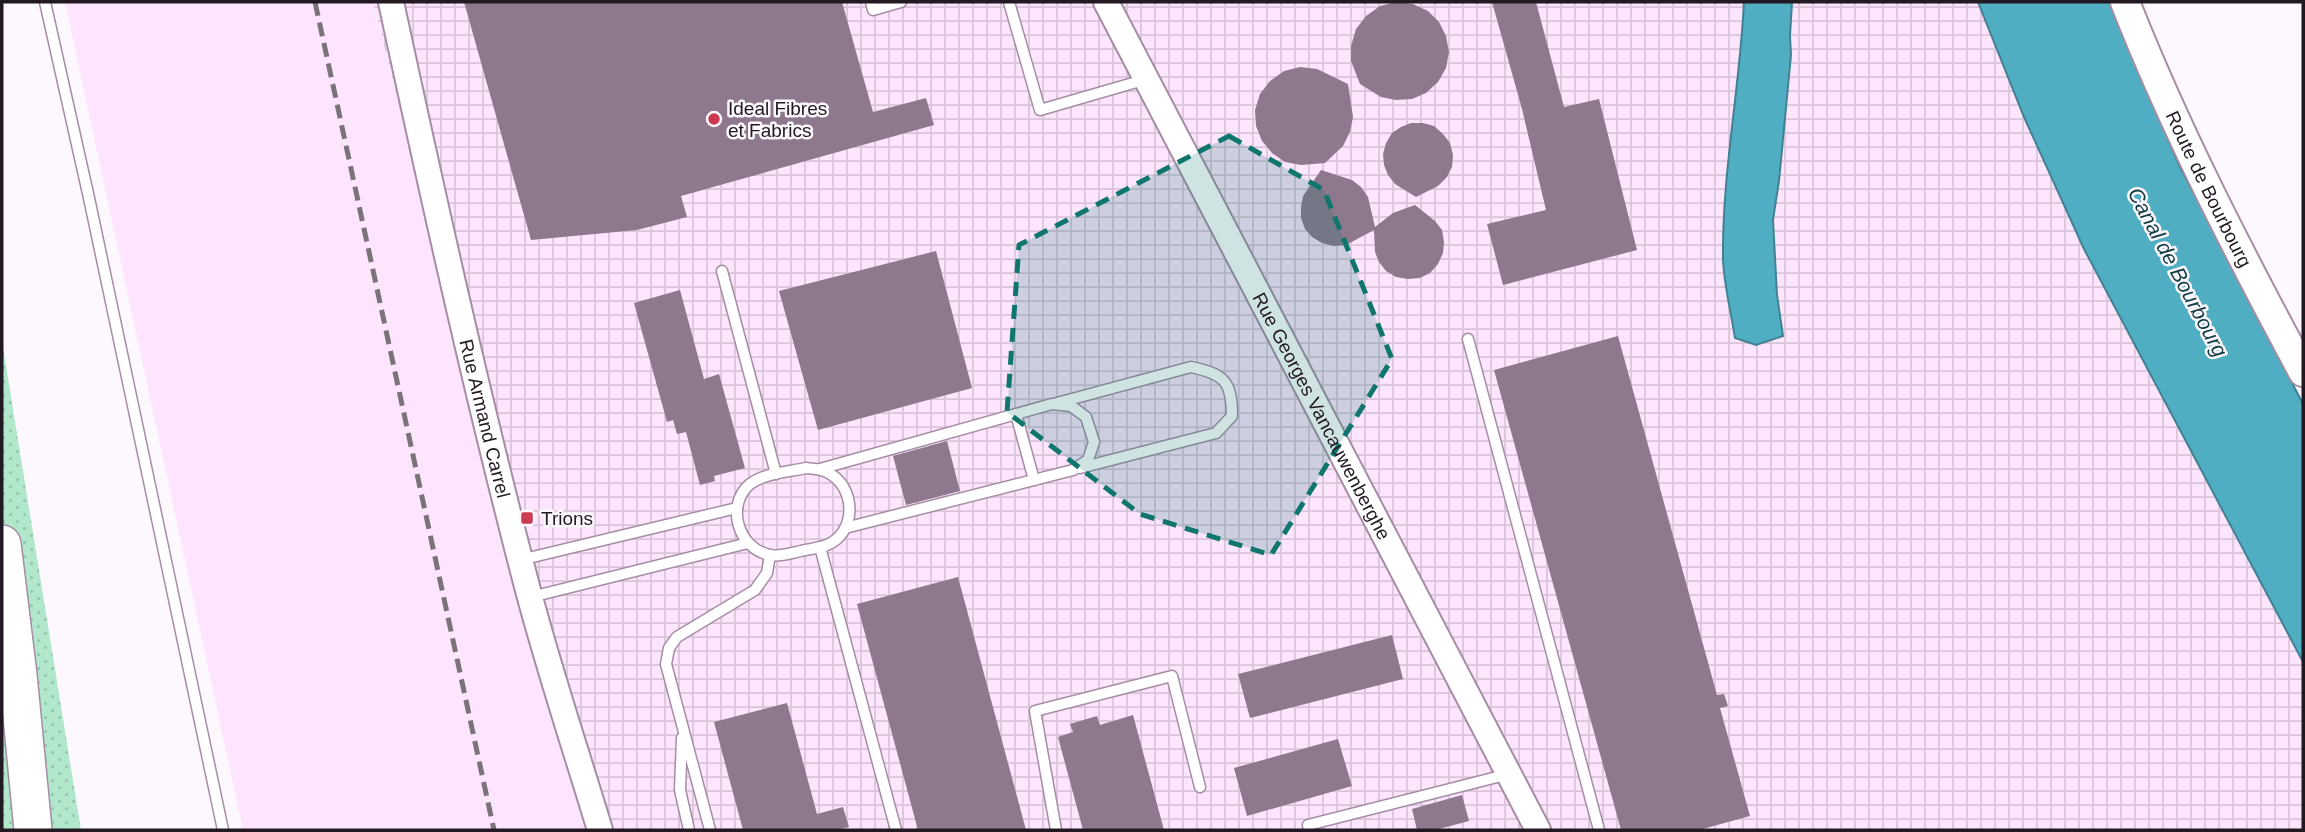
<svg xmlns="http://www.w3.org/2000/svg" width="2305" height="832" viewBox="0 0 2305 832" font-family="Arial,sans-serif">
<defs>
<pattern id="industrial-grid" width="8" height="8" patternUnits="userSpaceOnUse" patternTransform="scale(1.75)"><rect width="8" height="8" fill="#fde5fd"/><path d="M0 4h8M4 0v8" fill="none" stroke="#d9c4d9"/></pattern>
<pattern id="grass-dots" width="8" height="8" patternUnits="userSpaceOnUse" patternTransform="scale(1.75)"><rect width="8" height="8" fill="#b1e8cc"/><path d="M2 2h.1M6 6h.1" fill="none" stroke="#98c6af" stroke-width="1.8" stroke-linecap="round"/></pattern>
</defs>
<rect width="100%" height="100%" fill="#fdf8fd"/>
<path fill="url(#industrial-grid)" d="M373,2h1371l-2,48 -18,166 -1,45 2,21 26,61 5,2 27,-9 -6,-41 -4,-75 6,-39 12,-126 -1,-19 2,-34h186l46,115 60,132 219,413v168h-1713l-78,-268z"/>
<path fill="#fde5fd" d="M65,2h308l139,560 78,268h-347z"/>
<path fill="url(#grass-dots)" d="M2,341l79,489h-79z"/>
<g fill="#50aec3" stroke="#428193" stroke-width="2">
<path d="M1744,2h48l-2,34 1,19 -12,126 -6,39 4,75 6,41 -27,9 -21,-7c-4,-26 -11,-53 -12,-79 -1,-86 17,-172 21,-257z"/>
<path d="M1978,2h132l69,163 124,239v258l-219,-413 -60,-132z"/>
</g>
<g fill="#8e788d">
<path d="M464,2h378l31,110 53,-14 8,27 -253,71 6,21 -50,13 -106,10z"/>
<path d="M1396,2l17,2 15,7 11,11 7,14 3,16 -3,16 -8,14 -12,11 -14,6 -16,1 -15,-3 -21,-13 -9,-23v-15l5,-17 10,-13 14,-10z"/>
<path d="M1492,2h44l28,105 35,-8 38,151 -134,35 -16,-61 59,-14 -24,-101z"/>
<path d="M1300,67l17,2 31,15 5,33 -3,15 -7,14 -18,17 -24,2 -16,-3 -13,-9 -10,-12 -6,-15 -1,-16 5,-16 10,-13 14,-10z"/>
<path d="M1411,123h12l11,3 9,8 7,9 3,12 -1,12 -5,10 -9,9 -22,11 -21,-13 -7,-9 -4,-10 -1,-11 3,-11 6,-10 9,-6z"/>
<path d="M1321,170l31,10 9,7 7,10 7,30 18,-14 22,-8 20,16 7,9 2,12 -1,11 -5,11 -8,9 -10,5 -12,1 -12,-2 -10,-6 -7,-9 -4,-10 -1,-22 -28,15 -12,1 -12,-3 -10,-6 -7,-8 -4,-11v-11l2,-11z"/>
<path d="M936,251l36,137 -154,42 -39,-139z"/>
<path d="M680,290l24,89 15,-5 26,94 -31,8 1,5 -15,4 -14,-53 -9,2 -4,-14 -6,2 -33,-119z"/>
<path d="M1618,336l99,359 7,-1 4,12 -8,2 30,108 -51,14h-78l-127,-460z"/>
<path d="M947,441l13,50 -54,14 -13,-49z"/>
<path d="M958,577l68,253h-108l-61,-226z"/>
<path d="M1392,635l11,44 -153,39 -12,-44z"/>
<path d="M787,703l30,111 26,-7 6,20 -14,3h-92l-29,-108z"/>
<path d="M1133,715l31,115h-81l-25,-93 15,-5 -3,-8 27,-8 3,9z"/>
<path d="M1338,739l14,47 -105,30 -13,-48z"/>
<path d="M1462,795l7,26 -34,9h-18l-5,-21z"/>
</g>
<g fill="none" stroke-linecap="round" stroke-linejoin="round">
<defs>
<g id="service">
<path d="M45,2l44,196 134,632"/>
<path d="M871,2l2,8 28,-8"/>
<path d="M1009,2l31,108 107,-31"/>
<path d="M722,271l54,203"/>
<path d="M1468,339l131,491"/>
<path d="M1057,403l134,-36c33,7 41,14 41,49l-16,17 -136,35"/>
<path d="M1016,414l18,66"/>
<path d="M806,468c9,1 18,1 26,7 24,16 24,58 -5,70 -8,3 -18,4 -26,6 -10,2 -21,6 -31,4 -32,-6 -45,-50 -20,-71 15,-11 38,-12 56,-16z"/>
<path d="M820,469l232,-65 19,2 15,11 8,25 -6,18 -15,10 -228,58"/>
<path d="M820,547l76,283"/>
<path d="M520,560l217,-52"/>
<path d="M531,597l217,-54"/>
<path d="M682,738l-2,52 9,40"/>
<path d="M710,830l-44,-166 3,-16 8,-11 78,-47 12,-17 3,-18"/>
<path d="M1056,830l-21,-119 137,-35 28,111"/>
<path d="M1309,830l-1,-5 201,-51"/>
</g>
<g id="tertiary">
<path id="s1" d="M391,2c41,190 83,380 132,569 22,87 51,173 77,259"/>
<path id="s2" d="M1106,2l432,828"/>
</g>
<g id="secondary">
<path id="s3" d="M2125,2c50,127 113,249 178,370"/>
</g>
<path id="motorway" d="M2,544l16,131 15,155"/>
</defs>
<use href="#service" stroke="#a58ea4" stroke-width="13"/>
<use href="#tertiary" stroke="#a58ea4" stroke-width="28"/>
<use href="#secondary" stroke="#a58ea4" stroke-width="32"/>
<use href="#motorway" stroke="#a58ea4" stroke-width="40"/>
<use href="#service" stroke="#fff" stroke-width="10"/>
<use href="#tertiary" stroke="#fff" stroke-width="24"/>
<use href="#secondary" stroke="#fff" stroke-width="28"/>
<use href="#motorway" stroke="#fff" stroke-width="37"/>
<path stroke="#7a737a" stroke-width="5" stroke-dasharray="14 7" stroke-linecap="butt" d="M315,2l179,828"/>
</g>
<path fill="#0f766e" fill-opacity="0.2" stroke="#0f766e" stroke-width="5" stroke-dasharray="14 9" stroke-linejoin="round" d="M1229,136l95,54 68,169 -121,196 -131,-41 -133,-102 12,-167z"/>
<g fill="#cb3a51" stroke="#fdf8fd" stroke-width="2.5">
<circle cx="714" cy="119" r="7"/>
<rect x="520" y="511" width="14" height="14" rx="3.5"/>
</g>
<g text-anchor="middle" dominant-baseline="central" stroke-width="5" stroke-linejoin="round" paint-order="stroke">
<g font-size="19" fill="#221922" stroke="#fdf8fd" text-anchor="start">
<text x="728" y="108">Ideal Fibres<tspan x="728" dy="22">et Fabrics</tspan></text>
<text x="541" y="518">Trions</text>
</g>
<g font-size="19" fill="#221922" stroke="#fdf8fd">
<text stroke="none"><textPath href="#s3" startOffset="205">Route de Bourbourg</textPath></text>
<text stroke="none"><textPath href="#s2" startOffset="467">Rue Georges Vancauwenberghe</textPath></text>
<text stroke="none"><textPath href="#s1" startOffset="427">Rue Armand Carrel</textPath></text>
</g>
<g font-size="21" font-style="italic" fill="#113c45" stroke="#fdf8fd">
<text transform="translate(2178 272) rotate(62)">Canal de Bourbourg</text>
</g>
</g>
<rect width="2305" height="832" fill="none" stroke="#221922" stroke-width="7"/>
</svg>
